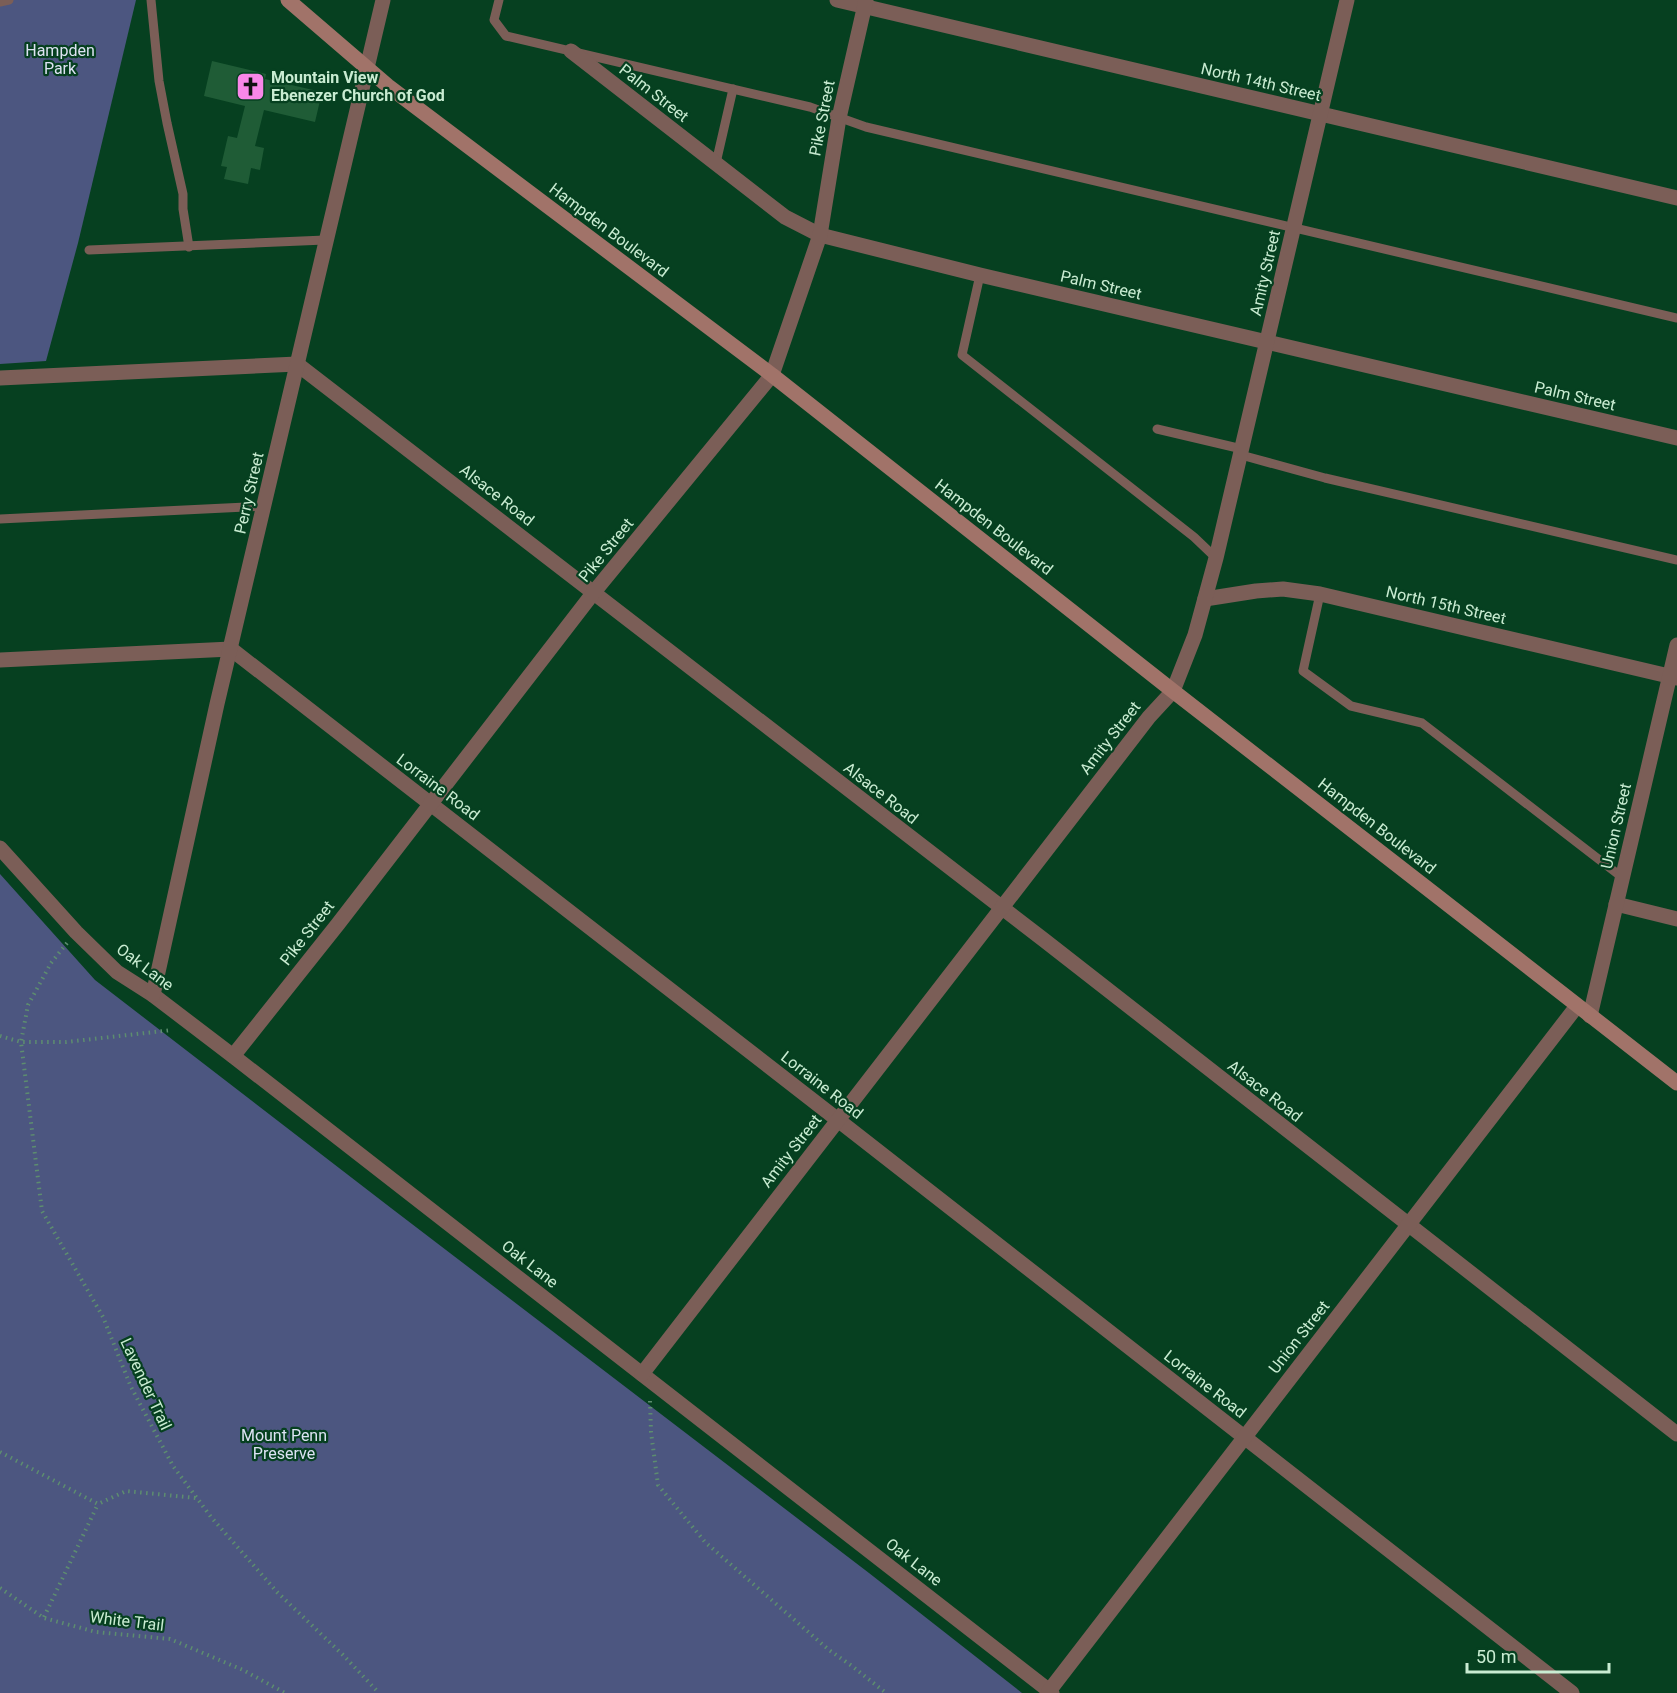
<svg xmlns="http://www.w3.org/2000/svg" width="1677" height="1693" viewBox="0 0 1677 1693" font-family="Roboto,sans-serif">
<rect width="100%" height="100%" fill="#064020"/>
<g fill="#4c5680">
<path d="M0,0h136l-58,243 -32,118 -46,3z"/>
<path d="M0,874l95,106 296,228 478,365 153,120h-1022z"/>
</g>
<path fill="#1f5c36" d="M212,61l54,13 -1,5 57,13 -7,30 -51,-12 -9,36 9,2 -4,22 -9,-2 -3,16 -24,-5 3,-12 -6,-1 7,-30 9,2 8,-32 -41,-10z"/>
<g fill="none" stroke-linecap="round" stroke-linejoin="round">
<g stroke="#5d8d6f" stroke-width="4" stroke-dasharray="1.5 4.5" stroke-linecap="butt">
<path d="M67,943l-16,20 -23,42 -7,37 21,169 61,106 28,70 42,79 38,51 66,75 66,63 36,38"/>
<path d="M0,1036l21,6h45l106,-12"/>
<path d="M650,1401l1,31 7,53 47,57 124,108 23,16 34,27"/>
<path d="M0,1452l98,52 28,-13 70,7"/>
<path d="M0,1588l44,30 52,14 74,7 73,31 42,23"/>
<path d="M44,1617l54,-113"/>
</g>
<g stroke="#7b5e57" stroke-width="9">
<path d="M151,0l8,81 8,42 16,71v15l6,38"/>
<path d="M499,0l-5,20 12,16 304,71 56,20 811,191"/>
<path d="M0,2l9,-2"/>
<path d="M716,163l17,-74"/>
<path d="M89,250l236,-10"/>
<path d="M980,275l-18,80 232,182 22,21"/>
<path d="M1157,429l85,20"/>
<path d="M1241,455l84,23 352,82"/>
<path d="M0,519l264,-13"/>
<path d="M1320,594l-17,77 48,35 71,17 201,155"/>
</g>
<g stroke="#7b5e57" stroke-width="15">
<path d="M837,0l840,198"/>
<path d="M571,51l214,166 35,18 160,40 697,163"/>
<path d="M0,378l297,-14 747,576 633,494"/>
<path d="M1205,599l51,-8 27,-2 37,5 357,84"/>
<path d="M0,660l231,-11 607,471 734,573"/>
<path d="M0,848l76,84 41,40 36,23 80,61 819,637"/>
<path d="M1616,904l61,15"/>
<path d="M153,995l64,-291 166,-704"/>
<path d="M1590,1016l87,-371"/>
<path d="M233,1056l105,-132 256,-332 178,-217 48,-140 19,-117 27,-118"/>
<path d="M642,1374l507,-657 24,-26 22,-56 21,-77 131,-558"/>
<path d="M1049,1691l528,-685"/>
</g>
<path stroke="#a17369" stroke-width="15" d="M288,0l100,86 384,289 401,316 264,205 240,187"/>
</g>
<defs>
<symbol id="church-square" viewBox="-11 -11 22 22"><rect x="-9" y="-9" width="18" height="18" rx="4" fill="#f987e8" stroke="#064020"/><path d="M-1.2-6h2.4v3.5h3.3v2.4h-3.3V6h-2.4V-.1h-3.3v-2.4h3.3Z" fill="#111"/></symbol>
</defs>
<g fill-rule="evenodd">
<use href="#church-square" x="234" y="70" width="33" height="33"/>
</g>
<g text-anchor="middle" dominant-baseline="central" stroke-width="4.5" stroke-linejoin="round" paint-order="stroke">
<g font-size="16" fill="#dde2f3" stroke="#064020">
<text x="60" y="50">Hampden<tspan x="60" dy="18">Park</tspan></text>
<text x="284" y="1435">Mount Penn<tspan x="284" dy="18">Preserve</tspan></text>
</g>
<g font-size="16" font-weight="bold" fill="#c9ecd2" stroke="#064020" text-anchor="start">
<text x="271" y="77">Mountain View<tspan x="271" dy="18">Ebenezer Church of God</tspan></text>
</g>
<g font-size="16" fill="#c9ecd2" stroke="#064020">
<text transform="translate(1261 82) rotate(13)">North 14th Street</text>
<text transform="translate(654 93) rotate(38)">Palm Street</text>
<text transform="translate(822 118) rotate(-79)">Pike Street</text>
<text transform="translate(609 230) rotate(37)">Hampden Boulevard</text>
<text transform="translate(1265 273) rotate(-77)">Amity Street</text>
<text transform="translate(1101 285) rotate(13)">Palm Street</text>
<text transform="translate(1575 396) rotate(13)">Palm Street</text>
<text transform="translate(249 493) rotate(-77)">Perry Street</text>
<text transform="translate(497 495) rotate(38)">Alsace Road</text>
<text transform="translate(994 527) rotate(38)">Hampden Boulevard</text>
<text transform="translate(606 550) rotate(-51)">Pike Street</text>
<text transform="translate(1446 605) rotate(13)">North 15th Street</text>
<text transform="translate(1110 738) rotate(-52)">Amity Street</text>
<text transform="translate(438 787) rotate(37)">Lorraine Road</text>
<text transform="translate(881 793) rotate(38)">Alsace Road</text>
<text transform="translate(1377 826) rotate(38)">Hampden Boulevard</text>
<text transform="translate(1616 826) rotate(-77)">Union Street</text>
<text transform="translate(307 933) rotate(-52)">Pike Street</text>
<text transform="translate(145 967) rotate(37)">Oak Lane</text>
<text transform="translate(822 1085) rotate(38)">Lorraine Road</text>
<text transform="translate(1265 1091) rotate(38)">Alsace Road</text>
<text transform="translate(791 1151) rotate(-52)">Amity Street</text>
<text transform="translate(530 1264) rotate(38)">Oak Lane</text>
<text transform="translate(1299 1337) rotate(-52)">Union Street</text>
<text transform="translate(146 1384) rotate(65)">Lavender Trail</text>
<text transform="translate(1205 1384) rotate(38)">Lorraine Road</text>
<text transform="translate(914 1562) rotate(38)">Oak Lane</text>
<text transform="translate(127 1621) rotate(7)">White Trail</text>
</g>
</g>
<path d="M1467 1663v9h142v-9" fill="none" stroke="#c9ecd2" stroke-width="3"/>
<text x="1476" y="1663" font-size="18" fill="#c9ecd2" stroke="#064020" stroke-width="4.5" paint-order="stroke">50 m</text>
</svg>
